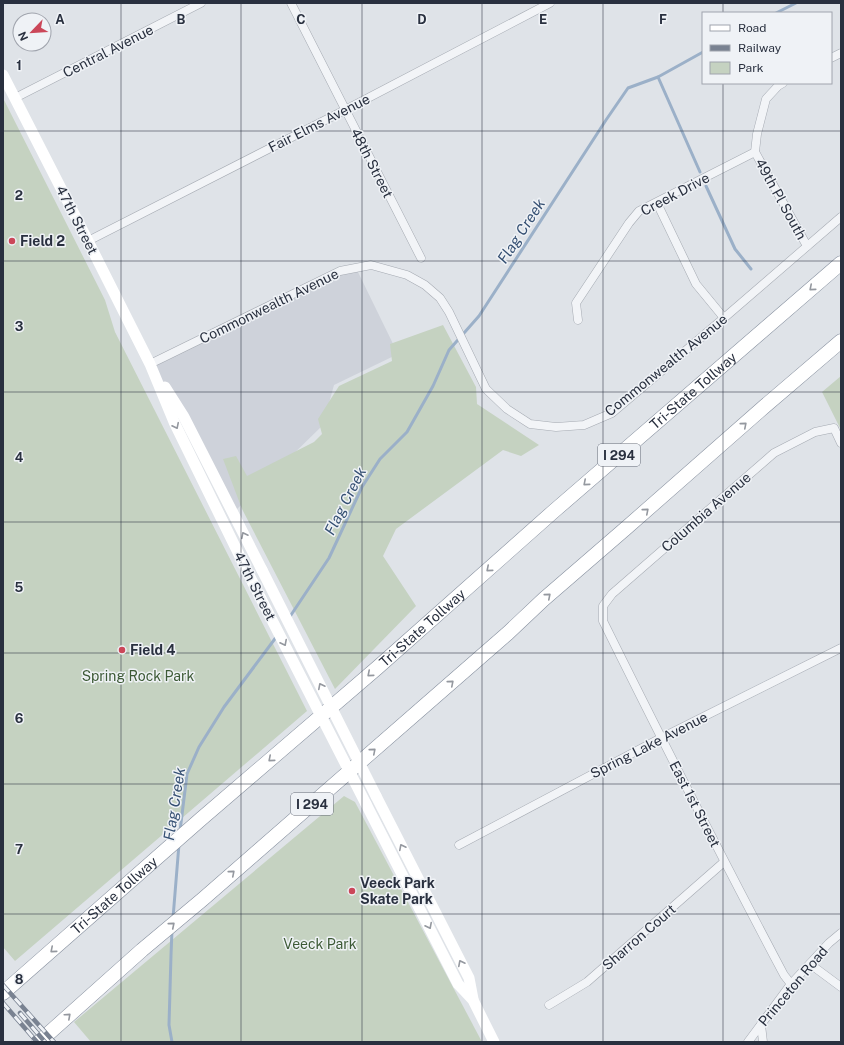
<svg xmlns="http://www.w3.org/2000/svg" width="844" height="1045" viewBox="0 0 844 1045" font-family="'Public Sans',sans-serif">
<rect width="100%" height="100%" fill="#dfe3e8"/>
<path fill="#ced2da" d="M357,270l41,84 -64,31 -11,40 -88,86 -81,-145 187,-93z"/>
<g fill="#c5d2c1">
<path d="M3,98l102,202 10,32 192,379 -292,250 -12,-14z"/>
<path d="M443,325l33,62 1,17 62,41 -18,11 -18,-6 -107,79 -13,27 33,50 -81,83 -93,-180 -19,-50 13,-3 11,20 67,-34 8,-8 -4,-15 21,-33 53,-25 -2,-17z"/>
<path d="M841,376v54l-19,-38z"/>
<path d="M344,796l11,6 127,240h-391l-17,-20z"/>
</g>
<g fill="none" stroke-linecap="round" stroke-linejoin="round">
<g stroke="#9bb0c8" stroke-width="3">
<path d="M776,13l20,-10"/>
<path d="M658,77l42,95"/>
<path d="M706,186l29,63 16,20"/>
<path d="M289,618l40,-60 33,-71 18,-28 27,-27 26,-46 16,-36 30,-34 127,-196 22,-32 30,-11 45,-25"/>
<path d="M180,831l7,-57 12,-27 25,-40 53,-71"/>
<path d="M173,918l6,-74"/>
<path d="M172,1042l-3,-17 2,-70 1,-25"/>
</g>
<defs>
<g id="street">
<path d="M291,3l130,255"/>
<path d="M831,58l10,-5"/>
<path d="M15,98l186,-95"/>
<path d="M755,152l52,94"/>
<path d="M657,203l39,81 28,34"/>
<path d="M88,241l257,-131 205,-107"/>
<path d="M578,320l-2,-17 53,-80 10,-12 116,-59 2,-18 9,-35 12,-13 5,-3"/>
<path d="M150,364l190,-93 31,-6 36,10 18,10 15,13 9,14 37,77 21,20 23,15 26,3 28,-2 28,-12 112,-95 117,-101"/>
<path d="M459,845l202,-107 180,-90"/>
<path d="M810,964l31,23"/>
<path d="M791,984l-7,-9c-62,-117 -122,-235 -181,-354v-15l9,-12 162,-141 41,-21 19,-4 7,15"/>
<path d="M549,1005l38,-23 137,-120"/>
<path d="M761,1025l2,17"/>
<path d="M748,1042l43,-58 38,-41 12,-10"/>
</g>
<g id="highway">
<path id="s1" d="M3,993l198,-174 176,-151 177,-157 287,-248"/>
<path d="M39,1042l103,-92 61,-51 219,-191 86,-75 36,-34 81,-70 140,-123 76,-65"/>
</g>
</defs>
<use href="#street" stroke="#a5aab2" stroke-width="9"/>
<use href="#highway" stroke="#87909f" stroke-width="15"/>
<use href="#street" stroke="#f2f4f7" stroke-width="8"/>
<g stroke="#fff" stroke-width="11">
<path d="M3,75l85,166 62,123 24,58 79,161"/>
<path d="M165,387l19,30 78,153"/>
<path d="M376,796l93,182 4,21"/>
<path d="M366,804l92,180 15,16 21,42"/>
</g>
<use href="#highway" stroke="#fff" stroke-width="14"/>
<defs>
<g id="rail">
<path d="M3,985l51,57"/>
<path d="M3,1003l34,39"/>
<path d="M20,1013l25,29"/>
</g>
</defs>
<use href="#rail" stroke="#798291" stroke-width="4.5"/>
<use href="#rail" stroke="#eff2f6" stroke-width="3" stroke-dasharray="9" stroke-linecap="butt"/>
<g stroke="#fff" stroke-width="11">
<path d="M262,570l114,226"/>
<path d="M253,583l113,221"/>
</g>
</g>
<defs><path id="oneway-chevron" d="M-2-3.5L2.5 0L-2 3.5" fill="none" stroke-width="1.6" stroke-linecap="round" stroke-linejoin="round"/></defs>
<g stroke="#94989f">
<use href="#oneway-chevron" transform="translate(812 288) rotate(139)"/>
<use href="#oneway-chevron" transform="translate(744 425) rotate(-41)"/>
<use href="#oneway-chevron" transform="translate(176 426) rotate(64)"/>
<use href="#oneway-chevron" transform="translate(586 483) rotate(139)"/>
<use href="#oneway-chevron" transform="translate(646 511) rotate(-41)"/>
<use href="#oneway-chevron" transform="translate(244 535) rotate(-117)"/>
<use href="#oneway-chevron" transform="translate(489 569) rotate(139)"/>
<use href="#oneway-chevron" transform="translate(548 596) rotate(-41)"/>
<use href="#oneway-chevron" transform="translate(284 643) rotate(63)"/>
<use href="#oneway-chevron" transform="translate(370 674) rotate(139)"/>
<use href="#oneway-chevron" transform="translate(451 683) rotate(-41)"/>
<use href="#oneway-chevron" transform="translate(321 686) rotate(-117)"/>
<use href="#oneway-chevron" transform="translate(373 751) rotate(-41)"/>
<use href="#oneway-chevron" transform="translate(271 759) rotate(139)"/>
<use href="#oneway-chevron" transform="translate(402 847) rotate(-117)"/>
<use href="#oneway-chevron" transform="translate(232 873) rotate(-41)"/>
<use href="#oneway-chevron" transform="translate(172 925) rotate(-40)"/>
<use href="#oneway-chevron" transform="translate(429 926) rotate(63)"/>
<use href="#oneway-chevron" transform="translate(53 950) rotate(139)"/>
<use href="#oneway-chevron" transform="translate(461 963) rotate(-117)"/>
<use href="#oneway-chevron" transform="translate(68 1016) rotate(-42)"/>
</g>
<path fill="none" stroke="#29303f" stroke-width="1" stroke-opacity="0.55" d="M121,3v1039M241,3v1039M362,3v1039M482,3v1039M603,3v1039M723,3v10M723,83v959M3,131h838M3,261h838M3,392h838M3,522h838M3,653h838M3,784h838M3,914h838"/>
<g fill="#cb4759" stroke="#eff2f6" stroke-width="1.5">
<circle cx="12" cy="241" r="4"/>
<circle cx="122" cy="650" r="4"/>
<circle cx="352" cy="891" r="4"/>
</g>
<g text-anchor="middle" dominant-baseline="central" stroke-width="3" stroke-linejoin="round" paint-order="stroke">
<g fill="#eff2f6" stroke="#646a76" stroke-width="1">
<rect x="598" y="444" width="42" height="22" rx="3"/>
<rect x="291" y="793" width="42" height="22" rx="3"/>
</g>
<g font-size="13" font-weight="bold" fill="#29303f">
<text x="619" y="455">I 294</text>
<text x="312" y="804">I 294</text>
</g>
<g font-size="14" fill="#29303f" stroke="#eff2f6">
<text transform="translate(108 51) rotate(-27)">Central Avenue</text>
<text transform="translate(319 123) rotate(-27)">Fair Elms Avenue</text>
<text transform="translate(372 163) rotate(63)">48th Street</text>
<text transform="translate(675 194) rotate(-28)">Creek Drive</text>
<text transform="translate(781 199) rotate(61)">49th Pl South</text>
<text transform="translate(77 220) rotate(63)">47th Street</text>
<text transform="translate(269 306) rotate(-26)">Commonwealth Avenue</text>
<text transform="translate(666 365) rotate(-39)">Commonwealth Avenue</text>
<text stroke="none"><textPath href="#s1" startOffset="916">Tri-State Tollway</textPath></text>
<text transform="translate(706 512) rotate(-41)">Columbia Avenue</text>
<text transform="translate(255 586) rotate(63)">47th Street</text>
<text stroke="none"><textPath href="#s1" startOffset="556">Tri-State Tollway</textPath></text>
<text transform="translate(649 745) rotate(-27)">Spring Lake Avenue</text>
<text transform="translate(695 804) rotate(63)">East 1st Street</text>
<text stroke="none"><textPath href="#s1" startOffset="148">Tri-State Tollway</textPath></text>
<text transform="translate(639 937) rotate(-41)">Sharron Court</text>
<text transform="translate(793 986) rotate(-50)">Princeton Road</text>
</g>
<g font-size="14" font-weight="bold" fill="#29303f" stroke="#eff2f6" text-anchor="start">
<text x="20" y="241">Field 2</text>
<text x="130" y="650">Field 4</text>
<text x="360" y="883">Veeck Park<tspan x="360" dy="16">Skate Park</tspan></text>
</g>
<g font-size="14" fill="#3d5a36" stroke="#eff2f6">
<text x="138" y="676">Spring Rock Park</text>
<text x="320" y="944">Veeck Park</text>
</g>
<g font-size="15" font-style="italic" fill="#344f72" stroke="#eff2f6">
<text transform="translate(521 231) rotate(-57)">Flag Creek</text>
<text transform="translate(345 501) rotate(-63)">Flag Creek</text>
<text transform="translate(174 804) rotate(-81)">Flag Creek</text>
</g>
</g>
<g font-size="13" text-anchor="middle" font-weight="bold" fill="#29303f" stroke="#eff2f6" stroke-width="3" stroke-linejoin="round" paint-order="stroke">
<text x="60" y="24">A</text>
<text x="181" y="24">B</text>
<text x="301" y="24">C</text>
<text x="422" y="24">D</text>
<text x="543" y="24">E</text>
<text x="663" y="24">F</text>
<text x="19" y="70">1</text>
<text x="19" y="200">2</text>
<text x="19" y="331">3</text>
<text x="19" y="462">4</text>
<text x="19" y="592">5</text>
<text x="19" y="723">6</text>
<text x="19" y="854">7</text>
<text x="19" y="984">8</text>
</g>
<rect width="844" height="1045" fill="none" stroke="#29303f" stroke-width="8"/>
<rect x="702" y="12" width="130" height="72" fill="#eff2f6" stroke="#a0a4ad"/>
<rect x="710" y="25" width="20" height="6" fill="#ffffff" stroke="#a0a4ad"/>
<text x="738" y="32" font-size="12" fill="#29303f">Road</text>
<rect x="710" y="45" width="20" height="6" fill="#798291" stroke="#a0a4ad"/>
<text x="738" y="52" font-size="12" fill="#29303f">Railway</text>
<rect x="710" y="62" width="20" height="12" fill="#c5d2c1" stroke="#a0a4ad"/>
<text x="738" y="72" font-size="12" fill="#29303f">Park</text>
<g transform="translate(32 32) rotate(245)"><circle r="19" fill="#eff2f6" stroke="#a0a4ad"/>
<path d="M0-3L7 15L0 10L-7 15Z" fill="#cb4759"/>
<text y="-6" font-size="11" font-weight="bold" text-anchor="middle" fill="#29303f">N</text>
</g>
</svg>
